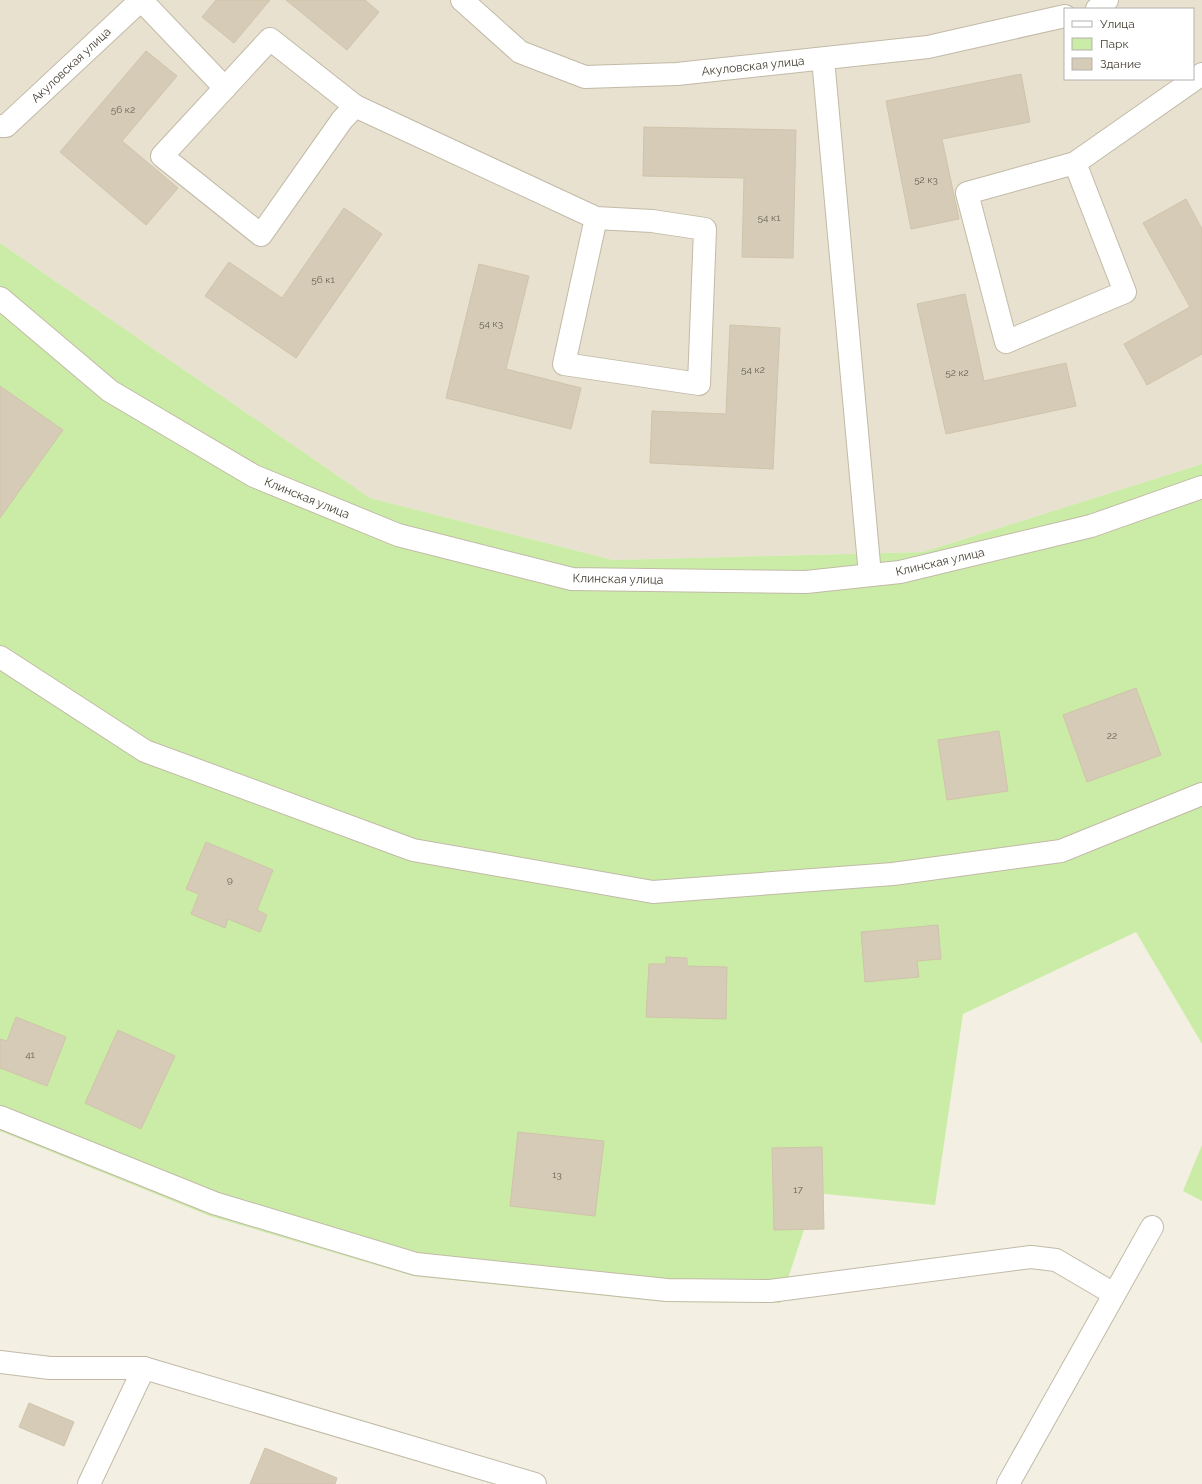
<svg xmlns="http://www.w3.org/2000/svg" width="1202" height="1484" viewBox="0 0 1202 1484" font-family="Raleway,sans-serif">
<rect width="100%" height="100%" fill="#f3efe3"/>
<path fill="#e8e1d0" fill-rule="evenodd" d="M0,0h1202v464l-279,88 -310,8 -243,-62 -370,-255zM1065,9h128v70h-128z"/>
<g fill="#cbeca7">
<path d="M0,243l370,255 243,62 310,-8 279,-88v580l-66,-112 -173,82 -28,191 -119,-12 -36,110 -114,-1 -253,-26 -203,-60 -210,-85z"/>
<path d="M1202,1145v56l-19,-10z"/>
</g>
<g fill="#d5cbb7" stroke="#d1c3aa">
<path d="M216,0h54l-36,43 -32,-26z"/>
<path d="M286,0h79l14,12 -32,38z"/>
<path d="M146,51l31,25 -55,65 56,47 -32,37 -86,-73z"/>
<path d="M1021,74l9,48 -88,17 17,80 -48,10 -25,-128z"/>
<path d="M644,127l152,3 -3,128 -51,-1 2,-79 -101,-2z"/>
<path d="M1186,199l16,30v125l-55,31 -23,-41 66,-37 -47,-84z"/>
<path d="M344,208l38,26 -86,124 -91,-62 24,-34 53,36z"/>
<path d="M479,264l50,12 -23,93 75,19 -10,41 -125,-31z"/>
<path d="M965,294l19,87 82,-18 10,43 -130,28 -29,-130z"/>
<path d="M730,325l50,3 -7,141 -123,-6 2,-52 74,3z"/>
<path d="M0,386l63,44 -63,88z"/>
<path d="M1136,688l25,67 -74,27 -24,-67z"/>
<path d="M999,731l9,60 -61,9 -9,-60z"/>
<path d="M206,842l67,28 -16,40 10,5 -7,17 -32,-13 -3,9 -34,-14 8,-20 -13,-5z"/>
<path d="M938,925l3,34 -24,2 2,16 -54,5 -4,-50z"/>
<path d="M666,957l21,1v8l40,1 -1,52 -80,-2 3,-53h17z"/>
<path d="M16,1017l50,20 -19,49 -47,-18v-29l7,2z"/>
<path d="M118,1030l57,26 -34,73 -56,-26z"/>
<path d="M518,1132l86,9 -9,75 -85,-10z"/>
<path d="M822,1147l2,82 -50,1 -2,-82z"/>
<path d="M29,1403l45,19 -10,24 -45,-19z"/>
<path d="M265,1448l72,30 -2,6h-85z"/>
</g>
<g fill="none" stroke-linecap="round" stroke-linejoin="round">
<defs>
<g id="minor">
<path d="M141,0l84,88"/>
<path d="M462,0l58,52 65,25 92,-3 251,-27 137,-31"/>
<path d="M1097,9l4,-1 6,-8"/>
<path d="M270,39l85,67 -13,14 -81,115 -99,-79z"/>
<path d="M823,59l47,516"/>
<path d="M355,106l241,112 56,3 53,8 -6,155 -135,-20 32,-146"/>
<path d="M0,126h6l135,-126"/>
<path d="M1075,163l-108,30 39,149 119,-50 -50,-129 127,-89"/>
<path d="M0,298l110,93 144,85 144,59 174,44 234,3 94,-10 191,-46 111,-39"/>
<path d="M0,657l145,94 268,99 240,42 240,-18 168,-23 141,-57"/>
<path d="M0,1117l214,86 202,61 251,26 103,1 261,-34 25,3 58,34"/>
<path d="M0,1362l50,6h94l391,116"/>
<path d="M89,1484l55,-116"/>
<path d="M1008,1484l144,-257"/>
</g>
</defs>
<use href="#minor" stroke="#c2baa7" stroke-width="24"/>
<use href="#minor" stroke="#fff" stroke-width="22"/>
</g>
<g text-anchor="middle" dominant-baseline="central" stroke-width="4" stroke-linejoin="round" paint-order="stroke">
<g font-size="10" fill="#696253">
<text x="123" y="109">56 к2</text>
<text x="926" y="179">52 к3</text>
<text x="769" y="217">54 к1</text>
<text x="323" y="279">56 к1</text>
<text x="491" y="323">54 к3</text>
<text x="753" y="369">54 к2</text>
<text x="957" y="372">52 к2</text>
<text x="1112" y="735">22</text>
<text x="230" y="879">9</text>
<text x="30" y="1054">41</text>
<text x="557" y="1174">13</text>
<text x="798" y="1189">17</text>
</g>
<g font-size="12" fill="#453f32" stroke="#fff">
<text transform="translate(71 65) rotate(-43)">Акуловская улица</text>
<text transform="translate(753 66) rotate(-6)">Акуловская улица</text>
<text transform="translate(307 498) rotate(22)">Клинская улица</text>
<text transform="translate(940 562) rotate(-13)">Клинская улица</text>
<text transform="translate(618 579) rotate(1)">Клинская улица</text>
</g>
</g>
<rect x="1064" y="8" width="130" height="72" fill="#ffffff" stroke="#b5b2ad"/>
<rect x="1072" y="21" width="20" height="6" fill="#ffffff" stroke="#b5b2ad"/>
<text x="1100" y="28" font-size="12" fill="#453f32">Улица</text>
<rect x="1072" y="38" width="20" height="12" fill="#cbeca7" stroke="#b5b2ad"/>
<text x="1100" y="48" font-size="12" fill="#453f32">Парк</text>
<rect x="1072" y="58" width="20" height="12" fill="#d5cbb7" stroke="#b5b2ad"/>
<text x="1100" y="68" font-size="12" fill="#453f32">Здание</text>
</svg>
